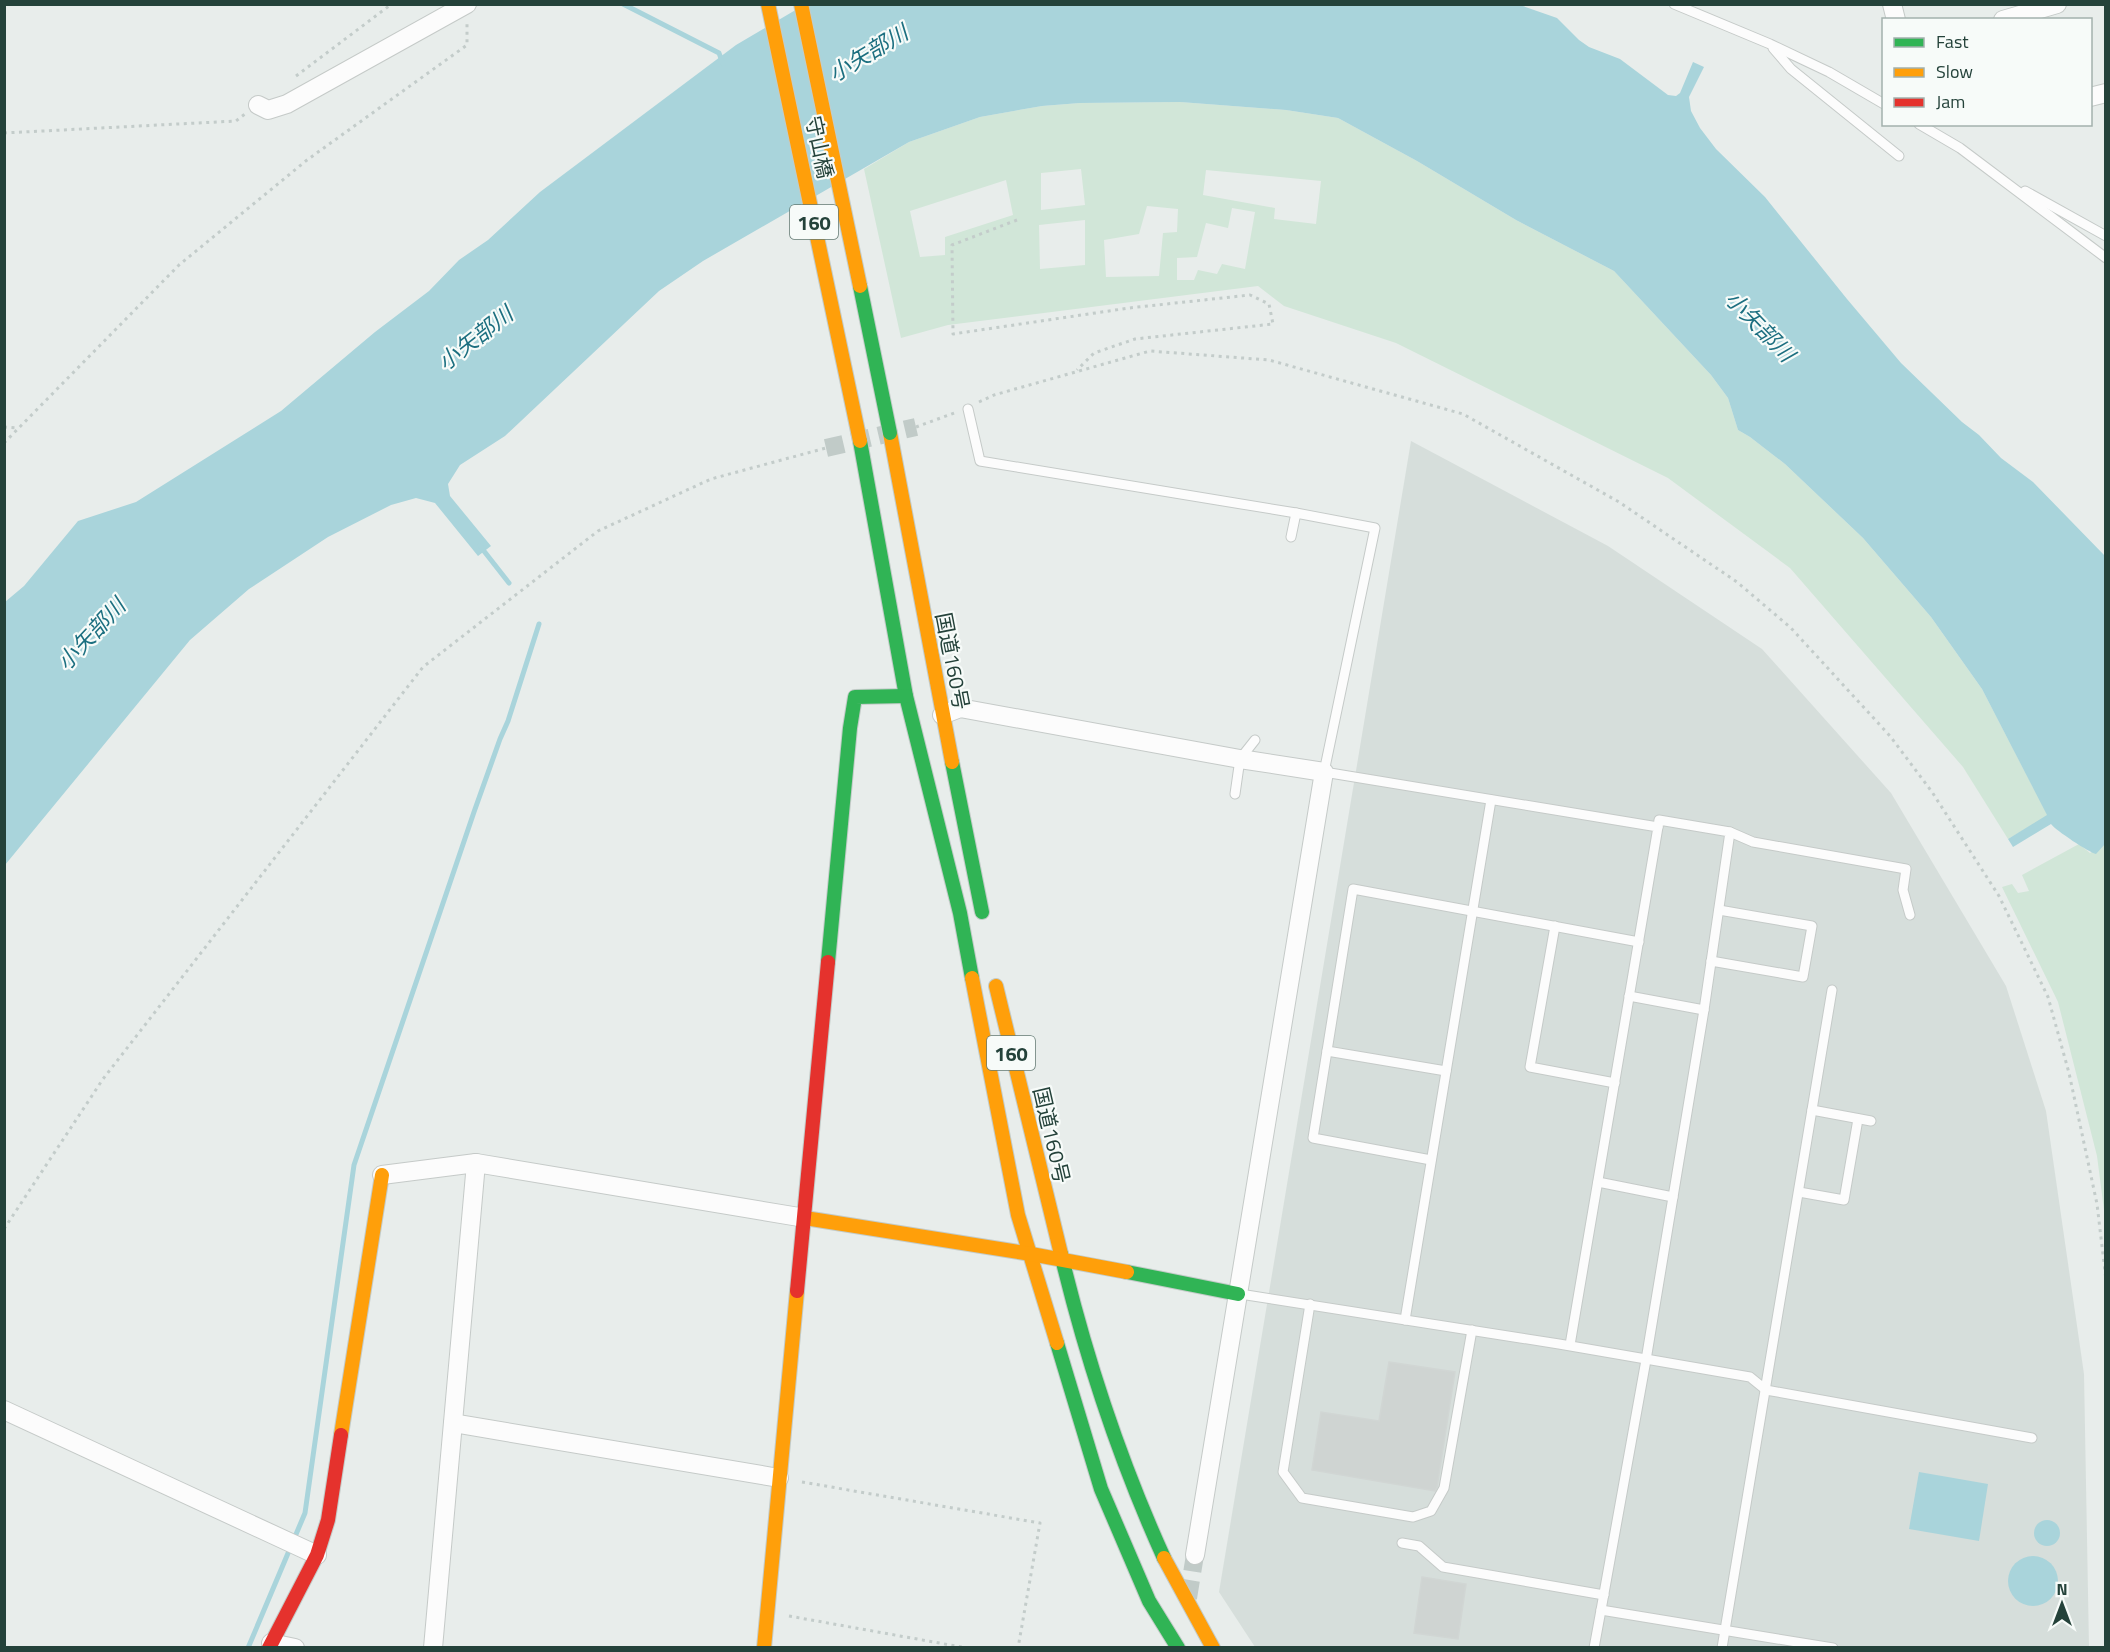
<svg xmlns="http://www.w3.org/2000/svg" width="2110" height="1652" viewBox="0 0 2110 1652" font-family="'Titillium Web','Noto Sans JP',sans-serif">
<rect width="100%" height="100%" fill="#e8edeb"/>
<path fill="#d6dedb" d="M1411,441l197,105 154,103 129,144 115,193 40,125 38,263 5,273h-834l-36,-55z"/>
<g fill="#d1e6d8" fill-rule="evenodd">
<path d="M1180,102l106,8 52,8 79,43 99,59 98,51 97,104 17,23 10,32 12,7 35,27 78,74 68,79 51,72 66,127 -40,23 -45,-72 -173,-199 -122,-90 -272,-135 -112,-37 -26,-20 -310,39 -47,13 -37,-169 45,-27 71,-25 62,-11 38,-3zM1081,169l4,36 -44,5v-37zM1206,170l115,11 -5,43 -42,-5 1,-11 -72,-13zM1006,180l7,35 -68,22v18l-25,2 -10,-46zM1147,206l31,3 -1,23 -14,1 -4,43 -53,1 -2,-37 35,-6zM1232,208l23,4 -10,57 -23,-5 -5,10 -19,-4 -4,10h-17v-22l20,-1 9,-34 22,5zM1085,220v45l-45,4 -1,-44z"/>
<path d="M2105,843v375l-8,-62 -39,-154 -56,-115 10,-3 6,9 11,-2 -7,-16 57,-31 11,9z"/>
</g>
<g fill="#a9d4db">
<path d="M804,5h716l37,13 22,22 10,7 31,12 48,36 8,1 4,-3 13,-31 11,5 -15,30 2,14 9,17 16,21 49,48 82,102 54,64 61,59 17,13 22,23 32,24 72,74v288l-9,10c-6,-1 -41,-24 -45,-30l-38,23 -5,-8 39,-24 -65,-126 -51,-72 -68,-79 -78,-74 -35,-27 -12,-7 -10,-32 -17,-23 -97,-104 -98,-51 -99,-59 -79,-43 -52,-8 -106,-8 -100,1 -38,3 -62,11 -71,25 -206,119 -44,30 -154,145 -45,29 -12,19 2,12 41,50 -13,10 -43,-53 -19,-5 -25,7 -63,32 -79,52 -59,51 -185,225v-263l19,-16 54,-65 58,-19 145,-91 94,-79 54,-41 30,-31 29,-20 52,-48 196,-147z"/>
<path d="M1919,1472l69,12 -9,57 -70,-12z"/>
<circle cx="2047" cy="1533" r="13"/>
<circle cx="2033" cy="1581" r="25"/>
</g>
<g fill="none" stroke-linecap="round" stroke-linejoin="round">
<g stroke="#a9d4db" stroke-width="5">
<path d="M623,4l96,49 4,11"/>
<path d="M480,546l29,37"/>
<path d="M248,1648l57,-135 49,-348 120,-353 26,-73 8,-18 31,-97"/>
</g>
</g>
<g fill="#cfd4d2" stroke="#d1d6d4" stroke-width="1.5">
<path d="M1389,1362l66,10 -18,115 -2,4 -123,-21 9,-58 58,9z"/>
<path d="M1422,1577l44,7 -8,55 -44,-6z"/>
</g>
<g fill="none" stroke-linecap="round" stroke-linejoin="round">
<g stroke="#c1cbc8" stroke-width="18" stroke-dasharray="18 9" stroke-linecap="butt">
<path d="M826,448l90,-21"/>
<path d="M1188,1598l7,-43"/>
</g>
<defs>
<g id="lane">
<path d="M1674,4l96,40 59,28 55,32"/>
<path d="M1773,48l18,21 108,87"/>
<path d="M1919,124l41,24 146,110"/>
<path d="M2025,191l81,45"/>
<path d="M968,409l12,52 316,52"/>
<path d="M1291,537l5,-24 79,15 -51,244 334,55 -88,518"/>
<path d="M1235,794l5,-35 15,-19"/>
<path d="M1730,832l23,10 153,27 -3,21 7,25"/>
<path d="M1555,926l-25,141 85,16"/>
<path d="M1711,961l92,16 9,-51 -93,-16"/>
<path d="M1629,996l75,14 26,-178 -71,-12 -1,7"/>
<path d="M1704,1010l-58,350 -45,250 232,38"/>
<path d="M1327,1051l119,20"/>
<path d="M1812,1110l59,11"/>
<path d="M1431,1160l-118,-22 40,-249 286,53"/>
<path d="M1598,1182l75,15"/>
<path d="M1799,1192l45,8 14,-81"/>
<path d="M1240,1294l319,50 191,33 16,13 266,48"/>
<path d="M1310,1304l-27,168 19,26 111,19 18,-6 13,-23 28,-158"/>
<path d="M1405,1320l86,-520"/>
<path d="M1402,1543l17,3 24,21 161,28"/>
<path d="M1594,1648l7,-38"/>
<path d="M1722,1648l110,-658"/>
</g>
<g id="street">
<path d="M1892,4l4,16"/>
<path d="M2003,20l54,-16"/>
<path d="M2090,97l16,-4"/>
<path d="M258,105l10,5 19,-6 180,-100"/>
<path d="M942,715l18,-7 280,51 84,13 -129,783"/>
<path d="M382,1175l94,-12 329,55"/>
<path d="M4,1410l313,145"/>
<path d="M453,1423l326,55"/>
<path d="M271,1643l24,5"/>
<path d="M433,1648l43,-485"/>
</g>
<g id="fast">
<path d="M860,441l46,255 54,217 12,65"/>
<path d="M952,762l30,150"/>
<path d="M828,962l22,-234 5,-31 51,-1"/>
<path d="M1061,1254c25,104 59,207 103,304"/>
<path d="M1127,1272l111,22"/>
<path d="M1057,1343l44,146 48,112 29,47"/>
</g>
<g id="slow">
<path d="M768,4l92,437"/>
<path d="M890,433l62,329"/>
<path d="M972,978l46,237 39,128"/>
<path d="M996,986l65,268"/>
<path d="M805,1218l226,36 96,18"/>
<path d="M341,1435l41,-260"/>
<path d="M1164,1558l49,90"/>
<path d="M764,1648l33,-357"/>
</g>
<g id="jam">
<path d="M797,1291l31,-329"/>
<path d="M269,1648l48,-93 11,-35 13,-85"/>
</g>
</defs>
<use href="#lane" stroke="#c5cac8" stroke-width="11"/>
<use href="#street" stroke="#c5cac8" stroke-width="20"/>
<use href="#fast" stroke="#c3cbc8" stroke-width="16"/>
<use href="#slow" stroke="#c3cbc8" stroke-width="16"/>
<use href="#jam" stroke="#c3cbc8" stroke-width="16"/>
<g stroke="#c3ccca" stroke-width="3" stroke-dasharray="3 4.5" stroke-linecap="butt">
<path d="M296,76l93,-70 -1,-2"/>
<path d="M4,133l232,-12 9,-7"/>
<path d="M1017,220l-65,25 1,89 176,-26 121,-13 19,9 4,20 -138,15 -41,14 -17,17"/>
<path d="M979,402l15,-7 156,-44 119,9 194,54 156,88 118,80 54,46 99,108 42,56 67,104 49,101 21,76 28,131 9,76"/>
<path d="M4,427l14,1"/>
<path d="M916,427l41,-15"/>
<path d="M4,443l175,-178 128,-105 160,-115v-22"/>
<path d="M4,1229l99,-150 320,-412 175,-136 113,-52 115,-31"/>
<path d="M802,1482l238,41 -22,125"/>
<path d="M789,1616l178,32"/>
</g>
<use href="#lane" stroke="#fcfcfc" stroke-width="9"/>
<use href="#street" stroke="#fcfcfc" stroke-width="18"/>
<use href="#fast" stroke="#30b455" stroke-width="14"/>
<use href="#slow" stroke="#ff9f0a" stroke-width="14"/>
<use href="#jam" stroke="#e5322d" stroke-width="14"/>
<defs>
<path id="fast-bridge" d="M860,286l30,147"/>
<path id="slow-bridge" d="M801,4l59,282"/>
</defs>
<use href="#fast-bridge" stroke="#c3ccc9" stroke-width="16" stroke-linecap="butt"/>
<use href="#slow-bridge" stroke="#c3ccc9" stroke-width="16" stroke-linecap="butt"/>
<use href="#fast-bridge" stroke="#30b455" stroke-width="14"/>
<use href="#slow-bridge" stroke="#ff9f0a" stroke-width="14"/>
</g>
<g text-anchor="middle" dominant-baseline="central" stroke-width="4.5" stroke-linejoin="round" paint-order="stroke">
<g fill="#f7fbf9" stroke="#637a73" stroke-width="1.5">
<rect x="790" y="205" width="48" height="34" rx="4.5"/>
<rect x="987" y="1036" width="48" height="34" rx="4.5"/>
</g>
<g font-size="20" font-weight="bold" fill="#24423a">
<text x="814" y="222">160</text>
<text x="1011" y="1053">160</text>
</g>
<g font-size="21" fill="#24423a" stroke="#f7fbf9">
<text transform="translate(820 147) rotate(78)">守山橋</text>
<text transform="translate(953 661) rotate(79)">国道160号</text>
<text transform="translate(1052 1135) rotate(77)">国道160号</text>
</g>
<g font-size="22" font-style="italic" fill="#1c6f80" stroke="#f7fbf9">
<text transform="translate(868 53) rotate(-31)">小矢部川</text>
<text transform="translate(1760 326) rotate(46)">小矢部川</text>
<text transform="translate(475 338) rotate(-38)">小矢部川</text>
<text transform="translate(91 634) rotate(-47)">小矢部川</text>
</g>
</g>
<rect width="2110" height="1652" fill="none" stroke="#24423a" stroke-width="12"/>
<rect x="1882" y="18" width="210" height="108" fill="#f7fbf9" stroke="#a3b1ad" stroke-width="1.5"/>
<rect x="1894" y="38" width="30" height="9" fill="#30b455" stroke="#a3b1ad" stroke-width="1.5"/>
<text x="1936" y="48" font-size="18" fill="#24423a">Fast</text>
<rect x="1894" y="68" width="30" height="9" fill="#ff9f0a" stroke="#a3b1ad" stroke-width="1.5"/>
<text x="1936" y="78" font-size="18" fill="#24423a">Slow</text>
<rect x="1894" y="98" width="30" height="9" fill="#e5322d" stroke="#a3b1ad" stroke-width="1.5"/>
<text x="1936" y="108" font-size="18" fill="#24423a">Jam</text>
<g transform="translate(2062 1604)" stroke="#f7fbf9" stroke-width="4.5" paint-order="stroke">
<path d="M0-4.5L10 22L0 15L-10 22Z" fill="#24423a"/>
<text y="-9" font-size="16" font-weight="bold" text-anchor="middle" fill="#24423a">N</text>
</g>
</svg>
